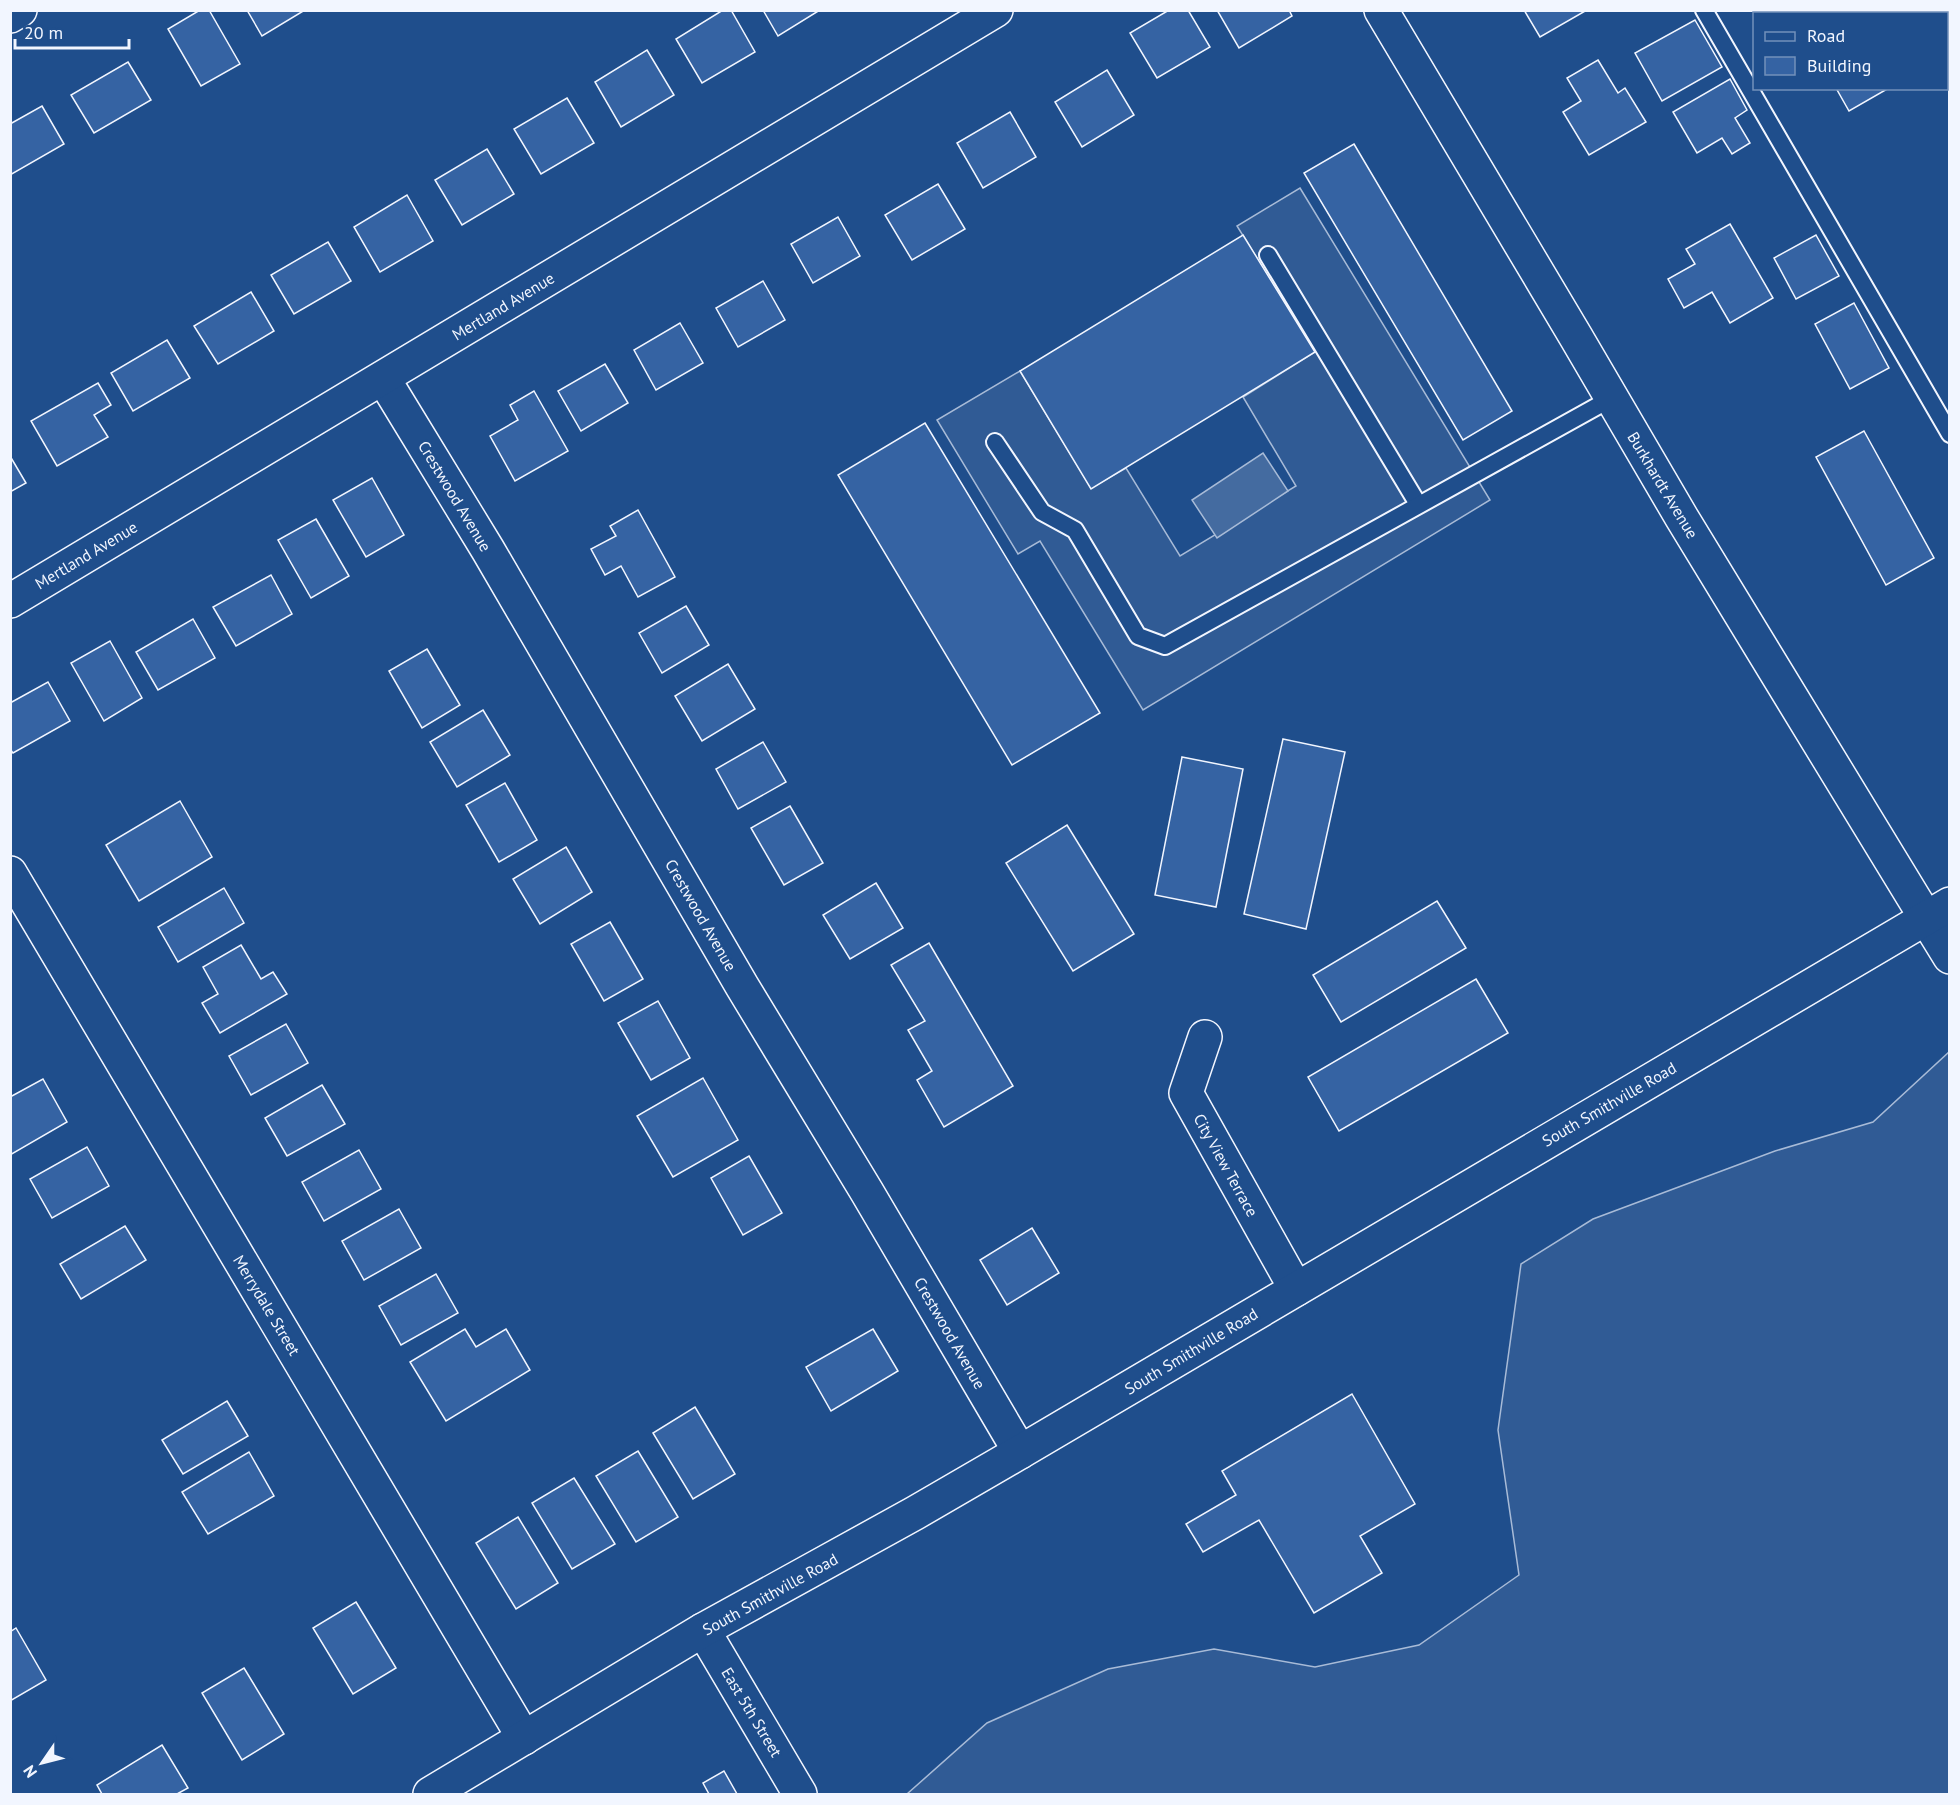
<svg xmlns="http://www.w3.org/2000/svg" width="1960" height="1805" viewBox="0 0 1960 1805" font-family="'PT Sans',sans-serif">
<rect width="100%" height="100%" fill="#1f4e8c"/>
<g fill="#305b95" stroke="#a8bbd7" stroke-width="1.5">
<path d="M1300,188l190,312 -347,210 -103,-169 -22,13 -81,-134 83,-49 71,117 35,-20 54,88 116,-70 -53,-89 72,-45 -78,-126z"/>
<path d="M1949,1052v742h-1042l80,-71 121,-54 106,-20 101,18 104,-22 100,-70 -21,-145 23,-166 72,-45 182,-68 98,-29z"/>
</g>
<path fill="#446ba0" stroke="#a8bbd7" stroke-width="1.5" d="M1263,453l25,38 -71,47 -25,-38z"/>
<g fill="#3563a3" stroke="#f2f6ff" stroke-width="1.5">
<path d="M200,10h9l31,54 -39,22 -33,-57z"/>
<path d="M247,10h58l-43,26z"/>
<path d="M723,10h8l24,42 -53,31 -26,-44z"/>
<path d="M763,10h57l-42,26z"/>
<path d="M1169,10h19l22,37 -53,31 -27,-45z"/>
<path d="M1217,10h72l3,6 -53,32z"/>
<path d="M1524,10h63l-47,27z"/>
<path d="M1906,10h44v43l-4,2v-41h-45z"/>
<path d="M1695,20l27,47 -60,34 -27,-48z"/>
<path d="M647,50l27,45 -53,32 -26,-45z"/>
<path d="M1598,60l20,33 7,-5 21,34 -57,33 -26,-43 18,-11 -14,-23z"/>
<path d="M128,62l23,38 -57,33 -23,-38z"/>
<path d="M1107,70l27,45 -52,32 -27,-45z"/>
<path d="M1730,79l17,31 -12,8 15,25 -18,11 -10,-16 -25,15 -24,-41z"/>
<path d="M1836,88h53l-40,23z"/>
<path d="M567,98l27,45 -53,31 -27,-45z"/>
<path d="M42,106l22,38 -54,31v-51z"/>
<path d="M1010,112l26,45 -53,31 -26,-45z"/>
<path d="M1354,144l158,267 -49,29 -159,-267z"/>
<path d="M487,149l27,45 -52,31 -27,-45z"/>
<path d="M938,184l27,45 -53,31 -27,-45z"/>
<path d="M407,195l26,46 -53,31 -26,-45z"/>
<path d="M838,217l22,39 -47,27 -22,-39z"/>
<path d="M1730,224l43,74 -43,25 -18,-31 -28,16 -16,-29 27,-15 -9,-15z"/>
<path d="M1243,235l72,117 -224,137 -71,-118z"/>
<path d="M1816,235l23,41 -43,23 -22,-41z"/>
<path d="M328,242l23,39 -57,33 -23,-39z"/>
<path d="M763,281l22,39 -47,27 -22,-39z"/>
<path d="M251,292l23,39 -56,33 -24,-38z"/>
<path d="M1854,303l35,65 -39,21 -35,-65z"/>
<path d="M680,323l23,40 -47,27 -22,-40z"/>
<path d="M167,340l23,38 -57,33 -22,-38z"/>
<path d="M605,364l23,39 -47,28 -23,-40z"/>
<path d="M98,383l13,22 -17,10 14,22 -51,29 -26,-45z"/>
<path d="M534,391l34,60 -53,30 -25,-45 28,-16 -8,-15z"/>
<path d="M925,423l175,290 -88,52 -174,-290z"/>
<path d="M1864,431l70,127 -48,27 -70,-128z"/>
<path d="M10,456l16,27 -16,9z"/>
<path d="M372,478l32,57 -38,22 -33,-57z"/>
<path d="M638,510l37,67 -37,20 -17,-31 -16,9 -14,-26 25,-13 -6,-10z"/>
<path d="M316,519l33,57 -38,22 -33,-58z"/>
<path d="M271,575l21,39 -56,32 -23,-39z"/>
<path d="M686,606l23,39 -47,28 -23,-40z"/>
<path d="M193,619l22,39 -57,32 -22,-38z"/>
<path d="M110,641l32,57 -38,23 -33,-58z"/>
<path d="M427,649l33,56 -38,23 -33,-57z"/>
<path d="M728,664l27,45 -53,32 -27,-45z"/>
<path d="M48,682l22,39 -57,32 -3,-4v-46z"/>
<path d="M483,710l27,45 -53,32 -27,-45z"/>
<path d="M1283,739l62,13 -39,177 -62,-15z"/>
<path d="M763,742l23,40 -48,27 -22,-40z"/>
<path d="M1182,757l61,12 -27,138 -61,-12z"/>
<path d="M505,783l32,57 -38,22 -33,-57z"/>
<path d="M180,801l32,56 -73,44 -33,-56z"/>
<path d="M790,806l33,57 -39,22 -33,-57z"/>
<path d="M1067,825l67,109 -61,37 -67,-108z"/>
<path d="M566,847l26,45 -52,32 -27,-45z"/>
<path d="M876,883l27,45 -53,31 -27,-44z"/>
<path d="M224,888l20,35 -66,39 -20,-35z"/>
<path d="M1437,901l29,47 -125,74 -28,-47z"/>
<path d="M610,922l33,57 -39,22 -33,-57z"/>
<path d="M929,943l84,143 -69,41 -27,-47 15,-9 -24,-41 17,-9 -34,-56z"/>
<path d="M241,945l20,34 12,-7 14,22 -67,39 -18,-30 16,-9 -15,-27z"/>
<path d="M1476,979l32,54 -169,98 -31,-54z"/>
<path d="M658,1001l32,57 -39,22 -33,-57z"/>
<path d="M286,1024l22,39 -57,32 -22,-39z"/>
<path d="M703,1078l35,62 -65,37 -36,-61z"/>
<path d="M43,1079l24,43 -57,33v-58z"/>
<path d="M322,1085l23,39 -58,32 -22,-38z"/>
<path d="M87,1147l22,39 -57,32 -22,-39z"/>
<path d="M359,1150l22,39 -57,32 -22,-39z"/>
<path d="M749,1156l33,57 -39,22 -32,-57z"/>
<path d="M399,1209l22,39 -57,32 -22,-39z"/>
<path d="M125,1226l21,34 -65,39 -21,-35z"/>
<path d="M1032,1228l27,45 -52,32 -27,-45z"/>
<path d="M436,1274l22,39 -57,32 -22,-39z"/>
<path d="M465,1329l11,18 30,-18 24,41 -84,51 -36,-59z"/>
<path d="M873,1329l25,42 -67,40 -25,-44z"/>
<path d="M1352,1394l63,110 -55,32 22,37 -68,40 -55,-93 -56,32 -17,-28 50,-29 -14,-24z"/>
<path d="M227,1401l21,35 -65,38 -21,-34z"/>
<path d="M695,1407l40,67 -42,25 -40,-66z"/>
<path d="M638,1451l40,66 -42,25 -40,-66z"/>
<path d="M249,1452l25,44 -66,38 -26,-42z"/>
<path d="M574,1478l41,66 -43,25 -40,-66z"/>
<path d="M518,1517l40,66 -42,26 -40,-66z"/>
<path d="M356,1602l40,66 -43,26 -40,-66z"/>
<path d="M16,1628l30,52 -36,21v-69z"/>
<path d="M244,1668l40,66 -42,26 -40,-67z"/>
<path d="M162,1745l26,43 -11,6h-75l-5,-9z"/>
<path d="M724,1771l13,23h-28l-6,-11z"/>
</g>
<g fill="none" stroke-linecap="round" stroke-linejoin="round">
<defs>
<g id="lane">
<path d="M1704,10l246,424"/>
<path d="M1268,255l150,249"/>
<path d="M995,442l47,70 33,18 63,106 27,10 447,-248"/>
</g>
<g id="street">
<path d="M10,16l10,-6"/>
<path d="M383,378l105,172 254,436 125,206 153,260"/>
<path d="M10,601l986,-591"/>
<path d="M10,873l514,865"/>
<path d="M1926,918l24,39"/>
<path d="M1205,1037l-19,56 110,196"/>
<path d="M703,1630l97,164"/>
</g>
<g id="secondary">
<path d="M1381,10l195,327 106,181 244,400"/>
<path d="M430,1794l273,-164 212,-117 105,-61 930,-548"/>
</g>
</defs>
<use href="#lane" stroke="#f2f6ff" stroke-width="20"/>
<use href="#street" stroke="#f2f6ff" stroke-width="36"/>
<use href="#secondary" stroke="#f2f6ff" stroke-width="36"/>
<use href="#lane" stroke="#1f4e8c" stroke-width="16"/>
<use href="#street" stroke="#1f4e8c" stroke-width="33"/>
<use href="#secondary" stroke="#1f4e8c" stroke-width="33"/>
</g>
<g text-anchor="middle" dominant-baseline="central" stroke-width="4.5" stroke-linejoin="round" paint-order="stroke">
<g font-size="16" fill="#f2f6ff" stroke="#1f4e8c">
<text transform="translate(503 306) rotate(-31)">Mertland Avenue</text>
<text transform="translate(1663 485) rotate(59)">Burkhardt Avenue</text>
<text transform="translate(455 496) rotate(59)">Crestwood Avenue</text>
<text transform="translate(86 555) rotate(-31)">Mertland Avenue</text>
<text transform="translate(701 915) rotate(60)">Crestwood Avenue</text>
<text transform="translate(1609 1104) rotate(-30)">South Smithville Road</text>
<text transform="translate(1226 1165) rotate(61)">City View Terrace</text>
<text transform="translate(267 1305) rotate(59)">Merrydale Street</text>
<text transform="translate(950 1333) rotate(60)">Crestwood Avenue</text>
<text transform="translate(1191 1351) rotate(-31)">South Smithville Road</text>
<text transform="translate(770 1594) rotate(-29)">South Smithville Road</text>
<text transform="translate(752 1712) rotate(59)">East 5th Street</text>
</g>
</g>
<rect width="1960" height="1805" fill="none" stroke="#f2f6ff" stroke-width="24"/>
<rect x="1753" y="12" width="195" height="78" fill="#1f4e8c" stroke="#7391ba" stroke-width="1.5"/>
<rect x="1765" y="32" width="30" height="9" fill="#1f4e8c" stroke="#7391ba" stroke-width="1.5"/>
<text x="1807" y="42" font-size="18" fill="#f2f6ff">Road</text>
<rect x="1765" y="57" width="30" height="18" fill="#3563a3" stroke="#7391ba" stroke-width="1.5"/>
<text x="1807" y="72" font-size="18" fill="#f2f6ff">Building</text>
<g transform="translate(42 1763) rotate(235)" stroke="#1f4e8c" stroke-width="4.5" paint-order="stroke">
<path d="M0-4.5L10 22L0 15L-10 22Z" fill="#f2f6ff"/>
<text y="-9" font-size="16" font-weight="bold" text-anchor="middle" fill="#f2f6ff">N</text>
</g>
<path d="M15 39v9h114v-9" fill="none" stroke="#f2f6ff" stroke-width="3"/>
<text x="24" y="39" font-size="18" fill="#f2f6ff" stroke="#1f4e8c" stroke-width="4.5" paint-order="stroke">20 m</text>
</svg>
